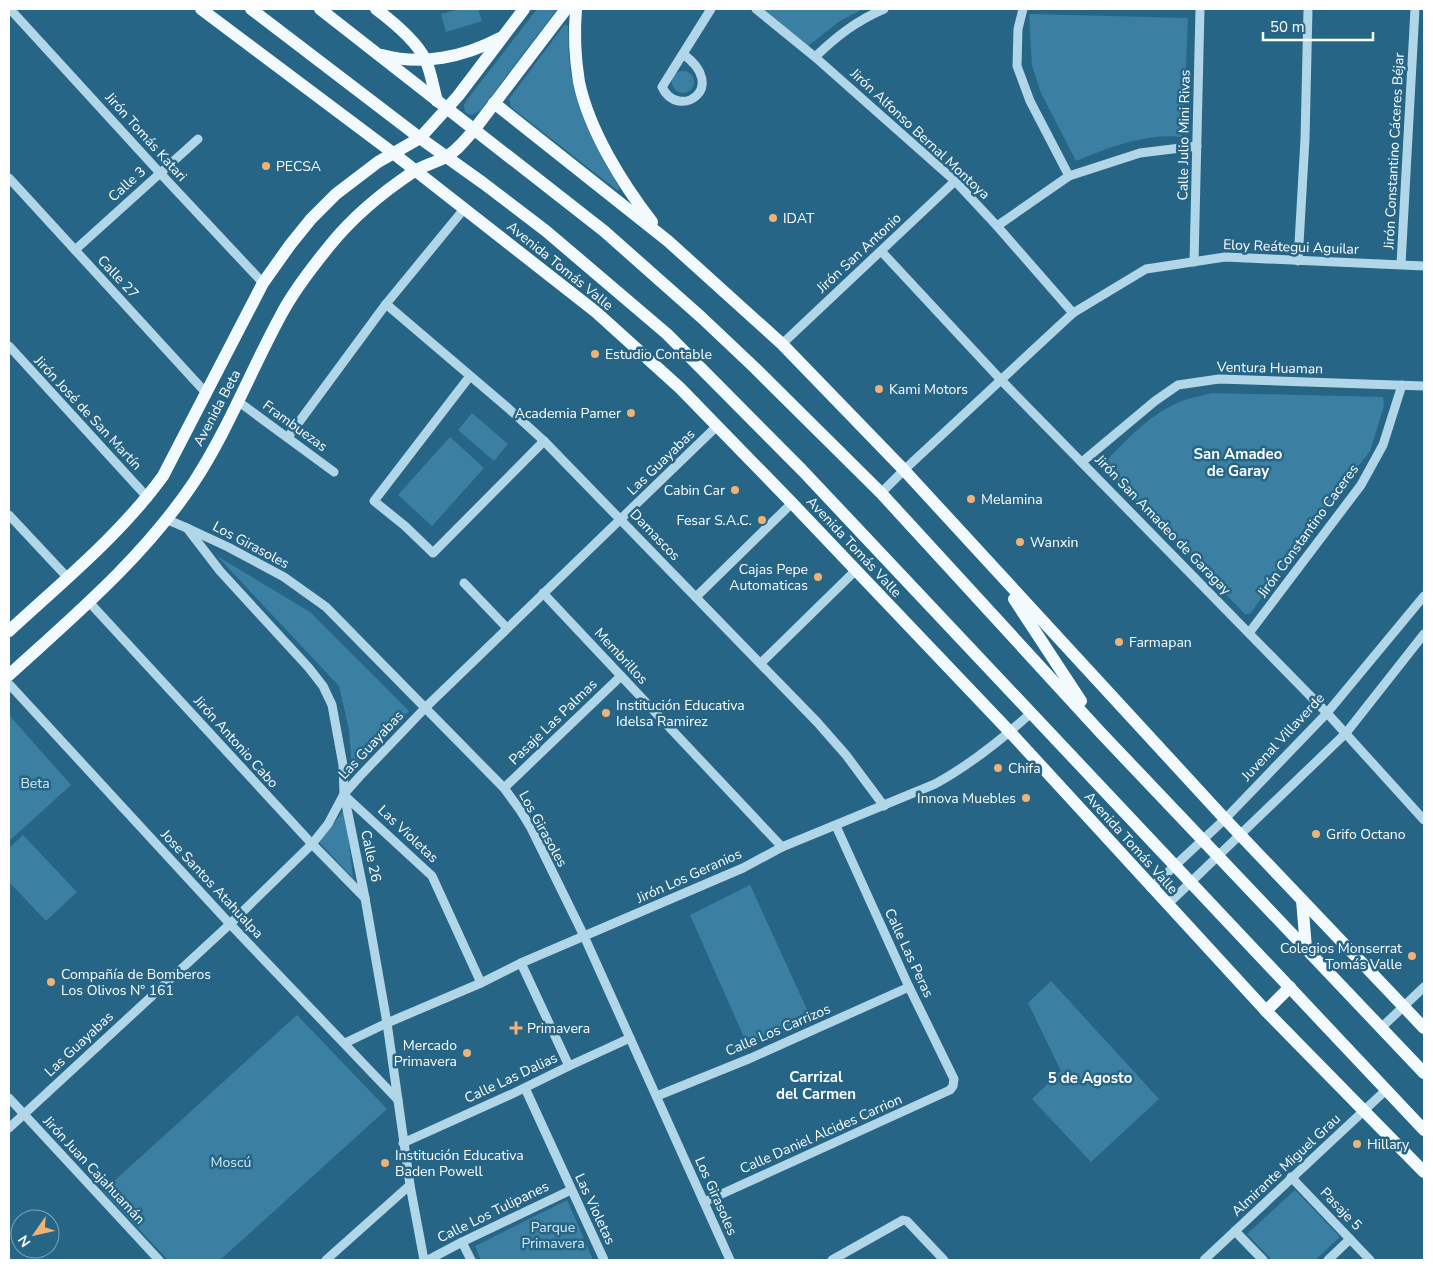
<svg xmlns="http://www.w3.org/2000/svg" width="1433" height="1269" viewBox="0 0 1433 1269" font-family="'Nunito Sans',sans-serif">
<rect width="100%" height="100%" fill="#266585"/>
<g fill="#3b80a2">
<path d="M459,9h19l4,12 -36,11 -5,-18z"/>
<path d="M537,9h20l-77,102 -9,4 -6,-3 -1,-7 2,-4z"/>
<path d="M763,9h100l-23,12 -32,25z"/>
<path d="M1029,14l159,4 -5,116 -2,3c-35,-4 -73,11 -105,24l-35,-68 -9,-28z"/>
<path d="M565,24l3,2c1,13 0,27 2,40 5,44 27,85 50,122l-2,3 -107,-84 -2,-8 3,-4z"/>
<circle cx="683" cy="82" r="11"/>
<path d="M1211,393l172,4 1,9 -14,45 -62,80 -58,83h-5l-143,-147 1,-3c24,-24 49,-53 82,-64 8,-3 17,-4 26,-7z"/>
<path d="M472,413l36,31 -14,17 -36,-31z"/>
<path d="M450,437l34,31 -52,58 -34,-31z"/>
<path d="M217,556l93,56 99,99 -57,58 -3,-39 -10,-44z"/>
<path d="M9,715l62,70 -62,56z"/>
<path d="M345,809l8,69 -34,-36z"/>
<path d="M23,835l54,57 -31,29 -37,-39v-34z"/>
<path d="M750,885l60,131 -63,28 -57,-129z"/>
<path d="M1051,981l108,118 -68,63 -59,-63 29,-28 -33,-68z"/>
<path d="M297,1015l90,94 -167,151h-52l-65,-69z"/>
<path d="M1295,1190l45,47 -25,23h-43l-25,-26z"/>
<path d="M567,1200l26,60h-112l-6,-14z"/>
</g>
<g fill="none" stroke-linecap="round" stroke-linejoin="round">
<g stroke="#b1d6e8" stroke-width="9">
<path d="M10,9l150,164 103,110"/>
<path d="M756,9l59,48 140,124 42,45 76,87"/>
<path d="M1023,9l-5,20 -1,37 13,35 39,75"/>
<path d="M683,54c47,34 -5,67 -21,33l49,-78"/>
<path d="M815,57c22,-21 41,-36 69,-48"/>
<path d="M9,178l198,216"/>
<path d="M997,226l72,-50 71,-23 57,-7"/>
<path d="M75,250l123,-111"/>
<path d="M881,251l120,129 326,333 97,107"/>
<path d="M1298,261l7,-122 3,-130"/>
<path d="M1194,262l6,-253"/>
<path d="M1401,264l14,-255"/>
<path d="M386,304l122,104 36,33 273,281 29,33 38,51"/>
<path d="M782,344l173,-163"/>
<path d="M9,346l139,152"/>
<path d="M470,376l-96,125 31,25 28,27 111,-112"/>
<path d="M239,402l95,70"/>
<path d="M288,437l98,-133 78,-95"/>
<path d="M1082,462l73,-61 23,-16 41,-6 205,7"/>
<path d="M881,493l23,-23 169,-157 73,-44 79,-12 199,9"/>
<path d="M9,515l58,62"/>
<path d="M168,520l19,8 33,43 89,97 14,18 9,19 11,60 1,29 21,104 22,125 23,162 14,75"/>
<path d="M187,528l41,19 56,30 42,30 178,181 16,22 11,18 53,108 146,324"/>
<path d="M464,583l43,45"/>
<path d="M543,593l239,254"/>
<path d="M696,597l96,-94"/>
<path d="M89,602l223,242 53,54"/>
<path d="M1249,633l112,-148 22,-40 19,-60"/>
<path d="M761,663l95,-93"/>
<path d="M9,684l221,240 168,176"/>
<path d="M504,788l117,-112"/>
<path d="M344,795l88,81 49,107"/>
<path d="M1151,888l74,-69 102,-106 97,-117"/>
<path d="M1167,905l179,-172 78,-99"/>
<path d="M521,963l48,103"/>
<path d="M1382,1027l42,-40"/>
<path d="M345,1043l42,-20 94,-40 40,-20 222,-95 39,-21 153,-63c35,-19 66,-44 96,-71"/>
<path d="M525,1088l79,172"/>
<path d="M657,1096l94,-38 158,-71"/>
<path d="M9,1098l150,162"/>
<path d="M9,1128l221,-204 82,-80 16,-20 16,-30 16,-18 66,-69 290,-280"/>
<path d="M403,1143l111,-50 55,-27 61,-28"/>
<path d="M1291,1177l79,83"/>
<path d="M704,1202l246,-112 3,-4 1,-7 -45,-92 -73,-161"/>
<path d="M1235,1231l28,29"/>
<path d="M462,1242l9,18"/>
<path d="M326,1260l84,-75"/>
<path d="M428,1260l34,-18 109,-52"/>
<path d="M832,1260l71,-40 4,1 37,39"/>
<path d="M1204,1260l182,-170"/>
<path d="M1328,1260l22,-21"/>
</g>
<g stroke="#f3fafe" stroke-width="12">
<path d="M201,9l192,144 203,159 84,76 112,115 218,229 256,279 158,161"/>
<path d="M251,9l169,129 63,45 63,48 121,103 135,136 622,660"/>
<path d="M320,9l284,222 97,86 54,51 126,125 220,240 323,340"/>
<path d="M376,9c16,12 40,32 49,50 6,12 8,28 12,42"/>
<path d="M576,9c-2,24 -1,49 3,73 10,48 43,101 73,140"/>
<path d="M382,55c40,11 82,2 118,-17"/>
<path d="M494,103l174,138 114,103 122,126 321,349 199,209"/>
<path d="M1014,599l67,102"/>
<path d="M9,631c53,-49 111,-96 154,-155l100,-193 27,-38 21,-26 25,-25 42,-32 42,-24 38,-42 66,-87"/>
<path d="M9,675c66,-60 135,-118 185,-193 34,-52 57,-112 87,-167 13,-25 32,-49 50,-71 22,-27 52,-52 82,-72 9,-6 21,-9 31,-14 12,-6 21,-18 30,-28l92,-121"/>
<path d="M1302,900l4,48"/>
<path d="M1266,1011l24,-24"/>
</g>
</g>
<g fill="#f1b276" stroke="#266585" stroke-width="2">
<circle cx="266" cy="166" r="5"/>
<circle cx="773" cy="218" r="5"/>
<circle cx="595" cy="354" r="5"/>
<circle cx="879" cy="389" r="5"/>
<circle cx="631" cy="413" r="5"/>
<circle cx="735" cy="490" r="5"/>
<circle cx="971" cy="499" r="5"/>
<circle cx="762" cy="520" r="5"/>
<circle cx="1020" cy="542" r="5"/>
<circle cx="818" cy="577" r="5"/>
<circle cx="1119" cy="642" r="5"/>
<circle cx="606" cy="713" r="5"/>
<circle cx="998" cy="768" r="5"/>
<circle cx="1026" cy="798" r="5"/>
<circle cx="1316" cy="834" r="5"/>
<circle cx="1412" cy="956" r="5"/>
<circle cx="51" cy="982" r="5"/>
<path d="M513.5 1020.5h5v5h5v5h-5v5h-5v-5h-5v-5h5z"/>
<circle cx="467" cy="1053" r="5"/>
<circle cx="1357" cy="1144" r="5"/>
<circle cx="385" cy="1163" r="5"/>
</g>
<g text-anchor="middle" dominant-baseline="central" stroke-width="5" stroke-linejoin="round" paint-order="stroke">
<g font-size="14" fill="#fff" stroke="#266585">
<text transform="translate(920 134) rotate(43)">Jirón Alfonso Bernal Montoya</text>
<text transform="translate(1184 135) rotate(-89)">Calle Julio Mini Rivas</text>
<text transform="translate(146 137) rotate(48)">Jirón Tomás Katari</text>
<text transform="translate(1394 151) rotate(-87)">Jirón Constantino Cáceres Béjar</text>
<text transform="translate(127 184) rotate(-42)">Calle 3</text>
<text transform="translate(1291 247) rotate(2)">Eloy Reátegui Aguilar</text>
<text transform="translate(859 253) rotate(-43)">Jirón San Antonio</text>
<text transform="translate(560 266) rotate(39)">Avenida Tomás Valle</text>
<text transform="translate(118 277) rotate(47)">Calle 27</text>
<text transform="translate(1270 368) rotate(1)">Ventura Huaman</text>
<text transform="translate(217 408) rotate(-62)">Avenida Beta</text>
<text transform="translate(88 413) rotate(47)">Jirón José de San Martín</text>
<text transform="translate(295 426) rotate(36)">Frambuezas</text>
<text transform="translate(661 462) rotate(-44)">Las Guayabas</text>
<text transform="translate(1163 525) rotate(46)">Jirón San Amadeo de Garagay</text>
<text transform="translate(1308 531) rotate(-54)">Jirón Constantino Caceres</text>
<text transform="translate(655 535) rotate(46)">Damascos</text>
<text transform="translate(251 545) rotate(28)">Los Girasoles</text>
<text transform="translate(854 547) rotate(47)">Avenida Tomás Valle</text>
<text transform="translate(621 656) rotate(47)">Membrillos</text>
<text transform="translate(553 722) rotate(-44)">Pasaje Las Palmas</text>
<text transform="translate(1283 737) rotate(-47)">Juvenal Villaverde</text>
<text transform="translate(236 742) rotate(48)">Jirón Antonio Cabo</text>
<text transform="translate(371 745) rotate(-47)">Las Guayabas</text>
<text transform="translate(543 829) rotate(61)">Los Girasoles</text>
<text transform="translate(408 834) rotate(43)">Las Violetas</text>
<text transform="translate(1131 843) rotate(48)">Avenida Tomás Valle</text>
<text transform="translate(371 856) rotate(78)">Calle 26</text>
<text transform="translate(689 876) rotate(-24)">Jirón Los Geranios</text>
<text transform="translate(212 884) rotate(47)">Jose Santos Atahualpa</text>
<text transform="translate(909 953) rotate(65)">Calle Las Peras</text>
<text transform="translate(778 1030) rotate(-23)">Calle Los Carrizos</text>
<text transform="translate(79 1044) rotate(-43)">Las Guayabas</text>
<text transform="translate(511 1078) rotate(-25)">Calle Las Dalias</text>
<text transform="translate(821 1134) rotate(-24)">Calle Daniel Alcides Carrion</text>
<text transform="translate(1286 1165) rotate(-43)">Almirante Miguel Grau</text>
<text transform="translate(94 1170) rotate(47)">Jirón Juan Cajahuamán</text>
<text transform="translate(716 1196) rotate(66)">Los Girasoles</text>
<text transform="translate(595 1209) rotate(65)">Las Violetas</text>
<text transform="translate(1341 1209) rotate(46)">Pasaje 5</text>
<text transform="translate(493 1212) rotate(-26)">Calle Los Tulipanes</text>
</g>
<g font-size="14" fill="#fff" stroke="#266585" text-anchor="start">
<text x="276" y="166">PECSA</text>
<text x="783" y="218">IDAT</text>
<text x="605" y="354">Estudio Contable</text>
<text x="889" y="389">Kami Motors</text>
<text x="621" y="413" text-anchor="end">Academia Pamer</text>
<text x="725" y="490" text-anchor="end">Cabin Car</text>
<text x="981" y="499">Melamina</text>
<text x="752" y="520" text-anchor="end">Fesar S.A.C.</text>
<text x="1030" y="542">Wanxin</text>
<text x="808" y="569" text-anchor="end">Cajas Pepe<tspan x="808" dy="16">Automaticas</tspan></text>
<text x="1129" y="642">Farmapan</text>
<text x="616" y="705">Institución Educativa<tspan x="616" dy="16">Idelsa Ramirez</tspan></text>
<text x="1008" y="768">Chifa</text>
<text x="1016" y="798" text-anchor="end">Innova Muebles</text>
<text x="1326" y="834">Grifo Octano</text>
<text x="1402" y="948" text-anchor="end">Colegios Monserrat<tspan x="1402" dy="16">Tomás Valle</tspan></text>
<text x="61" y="974">Compañía de Bomberos<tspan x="61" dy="16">Los Olivos Nº 161</tspan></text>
<text x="527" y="1028">Primavera</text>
<text x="457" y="1045" text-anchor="end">Mercado<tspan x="457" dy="16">Primavera</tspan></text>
<text x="1367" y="1144">Hillary</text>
<text x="395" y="1155">Institución Educativa<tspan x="395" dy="16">Baden Powell</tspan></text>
</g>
<g font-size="14" fill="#d4ebf6" stroke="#266585">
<text x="35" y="783">Beta</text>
<text x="231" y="1162">Moscú</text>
<text x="553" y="1227">Parque<tspan x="553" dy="16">Primavera</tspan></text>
</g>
<g font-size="15" font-weight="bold" fill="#fff" stroke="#266585">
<text x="1238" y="454">San Amadeo<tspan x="1238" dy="17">de Garay</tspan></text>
<text x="816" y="1077">Carrizal<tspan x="816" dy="17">del Carmen</tspan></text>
<text x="1090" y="1078">5 de Agosto</text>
</g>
</g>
<rect width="1433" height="1269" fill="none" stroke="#ffffff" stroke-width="20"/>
<g transform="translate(35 1234) rotate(236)"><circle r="24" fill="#266585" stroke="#7da3b6"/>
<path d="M0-4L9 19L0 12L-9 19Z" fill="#f1b276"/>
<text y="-8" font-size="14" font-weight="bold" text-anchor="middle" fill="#ffffff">N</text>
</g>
<path d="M1263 32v8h110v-8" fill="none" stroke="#ffffff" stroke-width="2.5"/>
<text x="1270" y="32" font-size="15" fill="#ffffff" stroke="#266585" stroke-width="4" paint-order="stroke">50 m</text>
</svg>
